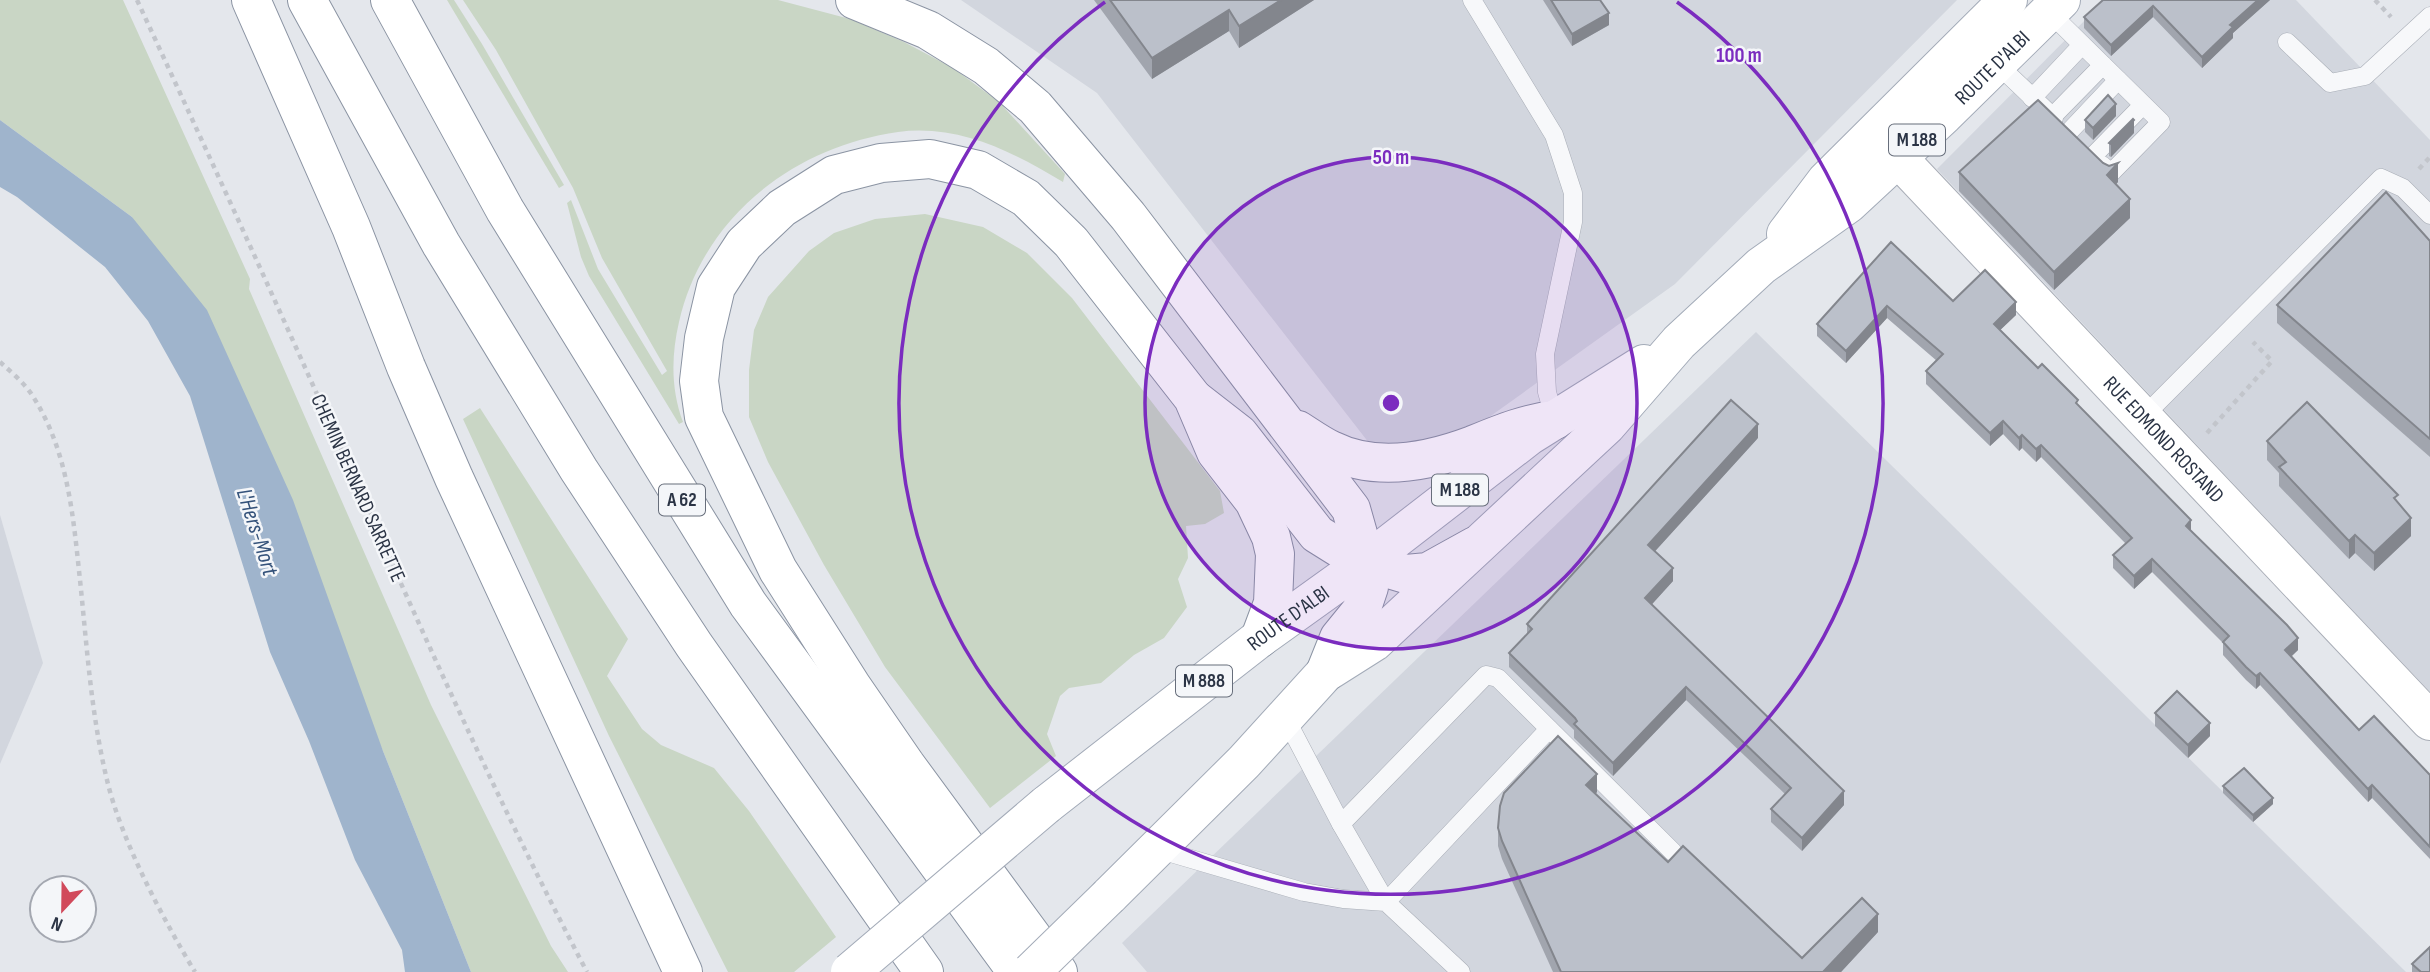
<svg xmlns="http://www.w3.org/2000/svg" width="2430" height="972" viewBox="0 0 2430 972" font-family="'Sofia Sans Condensed',sans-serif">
<rect width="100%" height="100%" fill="#e4e7ec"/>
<g fill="#d2d6de">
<path d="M961,0h996l-282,284 -211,151 -74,35 -293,-377z"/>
<path d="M2105,0h191l134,140v552l-493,-523z"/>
<path d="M1756,332l650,640h-1259l-25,-29z"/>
<path d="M0,515l43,148 -43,101z"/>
</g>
<g fill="#c9d6c5">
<path d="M0,0h123l127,279 -1,10 182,416 120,241 17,26h-97l-88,-221 -251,-534 -132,-97z"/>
<path d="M447,0h7l28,44 82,141 -5,3z"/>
<path d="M463,0h315l72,19 54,23 49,26 46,34 66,72 -2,8c-50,-30 -104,-58 -165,-50 -105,15 -195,85 -219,190 -8,34 -8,68 4,100l-4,2 -90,-148 -8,-19 -14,-54 4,-3 27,69 64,106 5,-4 -65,-113 -29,-70 -77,-138z"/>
<path d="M925,214l58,13 44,26 45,45 148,193 4,22 -19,11 -19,2 2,32 -10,21 9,28 -23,31 -30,17 -33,28 -32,5 -9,8 -13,38 9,22 -66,52 -105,-141 -61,-102 -56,-103 -19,-45v-47l5,-40 14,-33 41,-46 25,-18 41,-14z"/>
<path d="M480,408l148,231 -21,37 35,53 19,16 53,23 35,43 87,126 -42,35h-66l-119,-236 -146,-317z"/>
</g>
<path fill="#9fb4cc" d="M0,120l132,97 75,93 86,190 90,251 88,221h-66l-3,-22 -47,-90 -46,-119 -39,-89 -80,-256 -42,-75 -43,-54 -88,-70 -17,-10z"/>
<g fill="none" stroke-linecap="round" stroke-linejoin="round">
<defs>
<g id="lane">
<path d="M1472,0l82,135 19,58v29l-28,132 2,38 8,28"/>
<path d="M2049,12l112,110 -50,51 -9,-8"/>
<path d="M2287,42l43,41 35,-7 65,-60"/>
<path d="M1993,60l61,58"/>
<path d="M2032,98l50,-53"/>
<path d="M2052,117l51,-52"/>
<path d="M2068,133l50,-53"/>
<path d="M2093,156l50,-51"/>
<path d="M2143,417l238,-239 22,10 27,27"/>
<path d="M1285,717l56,107 45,78 163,-173"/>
<path d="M1341,824l145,-149 12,3 175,174"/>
<path d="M1157,849l147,43 39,7 43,3 75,70"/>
</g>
<g id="secondary">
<path id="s1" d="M1898,158l532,563"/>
</g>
<g id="primary">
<path d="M1786,234l40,-53 182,-181"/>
<path id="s2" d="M1046,805l214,-167 106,-76 163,-126 115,-72"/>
<path id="s3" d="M1109,896l135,-134 81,-89 49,-31 233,-217 72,-83 82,-76 87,-62 96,-89 117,-115"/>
</g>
<g id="highway">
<path d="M251,0l100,227 55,140 48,111 229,494"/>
<path d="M307,0l134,244 138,226 115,175 230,327"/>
<path d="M390,0l115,210 243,394 269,368"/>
<path d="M855,0l73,30 58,36 49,41 93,109 223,293 15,53 3,25 -8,24 -22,27 -14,35"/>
<path d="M1194,399l45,35 78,100 24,15 25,13 40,12 22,-2 47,-26"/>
<path d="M1298,430c11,7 22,15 33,20 44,22 97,12 142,-5 27,-11 53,-22 82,-25"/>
<path d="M1058,972l-152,-207 -55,-80 -73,-115 -74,-153 -5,-36 5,-43 12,-51 28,-43 38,-36 52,-33 47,-12 49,-4 48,11 48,28 45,44 122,156 23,54 38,49 17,36 4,17 -2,49 -13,35"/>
</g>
</defs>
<use href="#lane" stroke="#a9aeb7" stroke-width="19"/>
<use href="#secondary" stroke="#a9aeb7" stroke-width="40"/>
<use href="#primary" stroke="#a3abb8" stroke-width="40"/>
<use href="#highway" stroke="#8b94a3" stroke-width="40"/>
<g stroke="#c2c5cb" stroke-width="4.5" stroke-dasharray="5 5" stroke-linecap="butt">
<path d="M137,0c65,140 129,280 192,421 82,186 164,372 258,551"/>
<path d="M2375,0l16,17"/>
<path d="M2419,169l11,-12"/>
<path d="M0,362c10,9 22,19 30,30 38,56 43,123 50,188 7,67 11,134 27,200 14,60 56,139 88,192"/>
<path d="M2207,433l65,-72 -19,-19"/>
</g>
<use href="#lane" stroke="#f7f8fa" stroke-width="18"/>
<use href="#secondary" stroke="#fff" stroke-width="38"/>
<use href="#primary" stroke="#fff" stroke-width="38"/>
<use href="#highway" stroke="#fff" stroke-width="38"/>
<defs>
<g id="primary-bridge">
<path d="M850,972l196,-167"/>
<path d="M1031,972l78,-76"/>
</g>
</defs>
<use href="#primary-bridge" stroke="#a3abb8" stroke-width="40" stroke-linecap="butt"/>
<use href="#primary-bridge" stroke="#fff" stroke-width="38"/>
</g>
<g fill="#a1a5ae">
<path d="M1094,0h220l-75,48 -10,-17 -77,48z"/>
<path d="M1543,0h57l9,25 -37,21z"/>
<path d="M2103,0h167l-37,33v5l-31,30 -49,-51 -42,39 -27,-28v-11z"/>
<path d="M2116,116l-23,24 -8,-8v-12z"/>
<path d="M2134,133l-23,24 -2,-1v-13z"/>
<path d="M1959,172l159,10 -2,2 14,34 -76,72 -95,-99z"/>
<path d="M2430,241v216l-153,-134v-18z"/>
<path d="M1891,242l62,59 63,14 -16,15 38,38 40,37 220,245 -6,6 67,74 71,45v84l-58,-61 -4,4 -108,-117 -4,4 -10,-9 -23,-25v-12l-71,-71 -18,17 -21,-21v-13l13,-11 -85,-87 -5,5 -14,-14 -3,3 -16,-17 -13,12 -64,-62v-13l11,-10 -50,-43 -41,45 -29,-27v-12z"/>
<path d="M1758,438l-103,113 18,30 -22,24 193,200 -42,46 -31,-29v-13l14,-15 -99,-94 -73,76 -39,-38v-8l-65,-63v-14l18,-19v-10z"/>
<path d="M2267,441l131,61 13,34 -37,35 -19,-18 -6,6 -70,-73v-13l-12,-13z"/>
<path d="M2155,713l55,23 -22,22 -33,-32z"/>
<path d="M2223,786l50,18 -20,18 -30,-29z"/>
<path d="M1597,792l-1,2 72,68 134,96 76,-26 -37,40h-288l-51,-113 -4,-13v-18z"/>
<path d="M2412,964l18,8h-18z"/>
</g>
<g fill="#83868d">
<path d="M1281,0h33l-75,48v-22z"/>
<path d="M2258,0h12l-37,33v5l-31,30v-11l28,-32z"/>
<path d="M2153,6v11l-42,39v-11z"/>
<path d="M1229,10v21l-77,48v-21z"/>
<path d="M1609,13v12l-37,21v-12z"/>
<path d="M2116,104v12l-23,24v-12z"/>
<path d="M2134,120v13l-23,24v-13z"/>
<path d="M2118,163v19l-11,12v-19z"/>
<path d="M2130,199v19l-76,72v-18z"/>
<path d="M2016,302v13l-22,21v-12z"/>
<path d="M1887,306v12l-41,45v-12z"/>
<path d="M2003,421v13l-13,12v-13z"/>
<path d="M1758,424v14l-110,121v-14z"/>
<path d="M2022,435v13l-3,3v-13z"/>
<path d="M2041,445v12l-5,5v-13z"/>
<path d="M2411,518v18l-37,35v-18z"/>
<path d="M2191,520v13l-5,-7z"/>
<path d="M2355,535v18l-6,6v-18z"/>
<path d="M2152,559v13l-18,17v-13z"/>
<path d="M1673,568v13l-28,31v-14z"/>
<path d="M2298,638v12l-13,12v-12z"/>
<path d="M2260,673v12l-4,4v-13z"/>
<path d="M1686,687v13l-73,76v-13z"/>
<path d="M2210,723v13l-22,22v-13z"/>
<path d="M1597,774v18l-11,11v-18z"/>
<path d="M2372,785v13l-4,4v-13z"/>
<path d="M1844,791v14l-42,46v-13z"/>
<path d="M2273,798v6l-20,18v-7z"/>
<path d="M1878,914v18l-37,40h-18z"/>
</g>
<g fill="#bbc0ca" stroke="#83868d" stroke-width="2">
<path d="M1110,0h171l-42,26 -10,-16 -77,48z"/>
<path d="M1551,0h49l9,13 -37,21z"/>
<path d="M2103,0h155l-28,25 3,2 -31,30 -49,-51 -42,39 -27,-28z"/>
<path d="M2108,95l8,9 -23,24 -8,-8z"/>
<path d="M2038,100l65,63 6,3 9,-3 -11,12 23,24 -76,73 -95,-100z"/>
<path d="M2133,119l1,1 -23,24 -2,-1z"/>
<path d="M2386,192l44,49v198l-153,-134z"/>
<path d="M1891,242l62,59 32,-31 31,32 -22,22 44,44 4,-4 36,36 -2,3 115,117 -5,6 101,99 11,13 -13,12 74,80 15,-14 56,59v72l-58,-62 -4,4 -108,-116 -4,3 -10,-9 -23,-25 6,-6 -77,-77 -18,17 -21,-21 19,-17 -91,-93 -5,4 -14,-14 -3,3 -16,-17 -13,12 -64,-62 17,-17 -56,-48 -41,45 -29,-27z"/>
<path d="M1731,400l27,24 -110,121 25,23 -28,30 199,193 -42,47 -31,-29 20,-21 -105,-101 -73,76 -39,-39 3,-3 -2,-3 -66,-65 23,-24 -5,-5z"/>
<path d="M2307,402l91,93 -4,3 17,20 -37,35 -19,-18 -6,6 -70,-74 7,-5 -19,-21z"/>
<path d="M2177,691l33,32 -22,22 -33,-32z"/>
<path d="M1558,736l39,38 -11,11 82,77 15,-16 119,112 60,-60 16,16 -55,58h-262l-59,-131 -4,-13 2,-22 4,-13z"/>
<path d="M2244,768l29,30 -20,17 -30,-29z"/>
<path d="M2430,947v25h-9l-9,-8z"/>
</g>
<circle cx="1391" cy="403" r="246" fill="#7b2cbf" fill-opacity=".12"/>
<g fill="none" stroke="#7b2cbf" stroke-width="3.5">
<circle cx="1391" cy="403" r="246"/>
<path d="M1677 2A492 492 0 1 1 1105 2"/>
</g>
<g text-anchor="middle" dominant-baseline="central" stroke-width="5" stroke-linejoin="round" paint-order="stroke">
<g fill="#f4f6f9" stroke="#676e7b" stroke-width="2">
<rect x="1889" y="124.5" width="56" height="31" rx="5"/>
<rect x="1432" y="474.5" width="56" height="31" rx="5"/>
<rect x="659" y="484.5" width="46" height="31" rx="5"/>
<rect x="1176" y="665.5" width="56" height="31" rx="5"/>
</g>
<g font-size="19" font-weight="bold" fill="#2b3445">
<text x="1917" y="140">M 188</text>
<text x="1460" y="490">M 188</text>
<text x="682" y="500">A 62</text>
<text x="1204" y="681">M 888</text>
</g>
<g font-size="21" fill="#2b3445" stroke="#f4f6f9">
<text stroke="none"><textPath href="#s3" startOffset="1214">ROUTE D'ALBI</textPath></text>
<text stroke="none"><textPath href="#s1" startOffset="387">RUE EDMOND ROSTAND</textPath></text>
<text transform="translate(358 488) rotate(66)">CHEMIN BERNARD SARRETTE</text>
<text stroke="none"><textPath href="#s2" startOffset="306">ROUTE D'ALBI</textPath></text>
</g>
<g font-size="23" font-style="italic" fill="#34527a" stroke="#f4f6f9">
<text transform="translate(257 532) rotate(72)">L'Hers-Mort</text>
</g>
</g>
<circle cx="1391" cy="403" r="10" fill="#7b2cbf" stroke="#f4f6f9" stroke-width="3.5"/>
<g font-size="21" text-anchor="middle" font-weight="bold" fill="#7b2cbf" stroke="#f4f6f9" stroke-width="5" stroke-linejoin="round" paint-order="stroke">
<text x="1739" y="62">100 m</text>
<text x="1391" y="164">50 m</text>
</g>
<g transform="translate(63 909) rotate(202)"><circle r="33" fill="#f4f6f9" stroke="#a4a8b1" stroke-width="2"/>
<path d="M0-5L12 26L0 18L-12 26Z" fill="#d1495b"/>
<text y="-10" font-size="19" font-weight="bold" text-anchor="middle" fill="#2b3445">N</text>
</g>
</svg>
